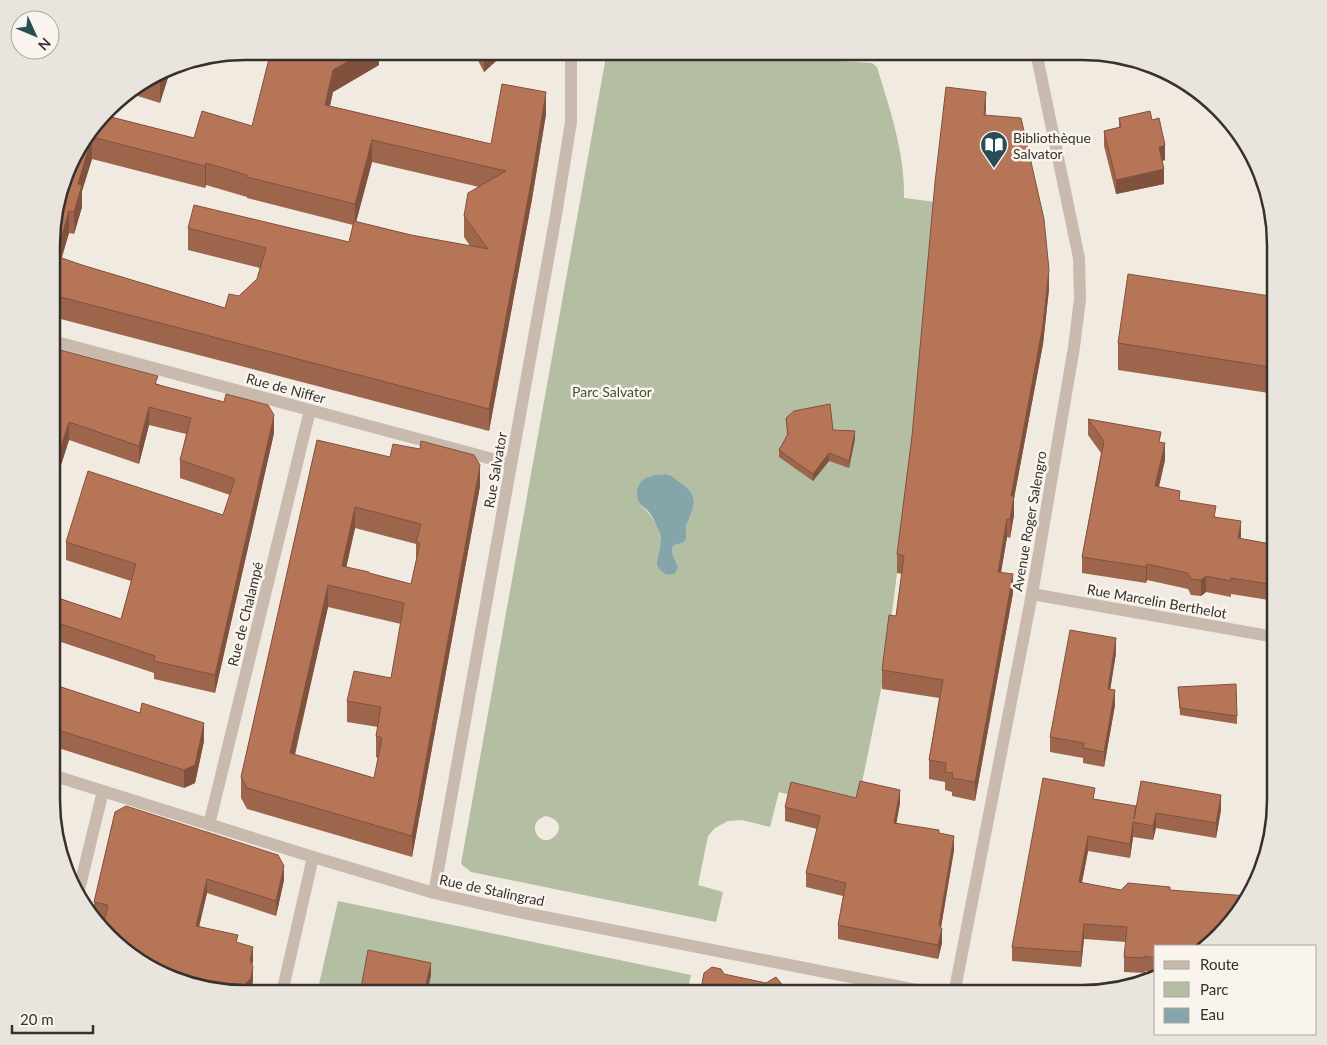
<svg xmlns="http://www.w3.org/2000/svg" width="1327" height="1045" viewBox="0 0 1327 1045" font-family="Lato,sans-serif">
<rect width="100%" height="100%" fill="#f1eae1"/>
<g fill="#b3bea3" fill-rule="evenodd">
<path d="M607,51l168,1 29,6 16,2 52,3 5,4c13,43 28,86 27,131l31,4 -23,254 -28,219 -28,137 -77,-20 -9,35 -28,-7 -14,1 -13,7 -7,8 -10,49 25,7 -7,30 -245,-50 -10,-8 1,-6zM665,474c8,1 10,5 16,9 14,10 16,17 9,33 -1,4 -4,8 -4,11 -1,5 3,10 -2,15 -3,2 -8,2 -11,4l-1,7 5,12 -20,-4c1,-5 3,-11 4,-16 1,-13 -9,-32 -20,-39l8,-30zM546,816c30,7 0,38 -10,17 -4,-9 3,-15 10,-17z"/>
<path d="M338,901l353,74 -4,19 -370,-1z"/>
</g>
<path fill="#84a6aa" d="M665,474c8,1 10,5 16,9 14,10 16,17 9,33 -1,4 -4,8 -4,11 -1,5 3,10 -2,15 -3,2 -8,2 -11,4l-1,7 6,14 -3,6c-8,4 -14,0 -18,-8 0,-11 6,-20 3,-31 -3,-7 -7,-19 -13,-24 -3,-3 -6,-4 -8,-8 -2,-4 -2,-8 -2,-11 3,-15 16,-16 28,-17z"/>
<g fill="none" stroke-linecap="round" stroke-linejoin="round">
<g stroke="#c8bbae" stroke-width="12">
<path d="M53,341l458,123"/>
<path d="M1032,594l243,43"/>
<path d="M52,775l261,82 121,36 85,19 418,82"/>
<path d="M209,825l101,-415"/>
<path d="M434,893l122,-678 15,-93v-71"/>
<path d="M78,894l25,-103"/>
<path d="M282,993l31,-136"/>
<path d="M954,994l78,-400 42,-247 6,-48 -1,-41 -43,-206"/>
</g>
</g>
<g fill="#9d654c" fill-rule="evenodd">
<path d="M379,51v14l-46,27 -3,14 161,38 55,-30 -14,85 -43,232 -436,-114v-98l24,-71 34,-31 83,21 58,-12zM92,159l113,29 1,-3 41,12v1l106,27 -4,17 -161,-14v22l72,18 -3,11 -18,17 -14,12 -143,-43 -21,-7 8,-25 5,1 8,-27v-16zM372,162l107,25 -15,29v21l6,9 -59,-11 -55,-13z"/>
<path d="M473,51h34l-23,21z"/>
<path d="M171,68l-11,35 -32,-10z"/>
<path d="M986,110l-1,5 64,174 -6,55 -29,154v17l-2,11 -2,12 -3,-1 -6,35 12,21 -38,208 -23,-5v-4l-7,-2v-8l-16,-3v-19l10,-62 -57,-9v-19l14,-54 6,-42 -5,-1v-19z"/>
<path d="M1119,118l46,42 -3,1 2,23 -48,10 -12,-48v-15l15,-4z"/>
<path d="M1276,297v97l-158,-24v-27z"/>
<path d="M53,348l105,36 116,49 -59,260 -61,-14v-6l-102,-34v-43l69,23 10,-38 -65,-21v-18l157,-27 7,-20 -50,-17v-18l6,-26 -37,-9 -10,39 -70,-24 -8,25 -9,-3z"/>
<path d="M786,418l47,12 22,9 -6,29 -20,-7 -16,20 -34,-24v-7l8,-15z"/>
<path d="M1088,419l73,24 4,17 -6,27 21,13 36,17 25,22 35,6 -1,56 -44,-7v3l-25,-5 -5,4 -10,-1 -3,-6 -41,-9 -1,3 -64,-10v-16l19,-104 -13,-18z"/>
<path d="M317,440l163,46 -68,371 -165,-48 -6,-11v-21zM355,528l61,16v17l-5,23 -65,-17zM328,607l73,17 -10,54 -44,23v21l31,5 -2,9v21l2,1 -4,20 -79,-23z"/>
<path d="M1116,653l-6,36 5,16 -11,62 -21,-4v-5l-33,-6v-15z"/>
<path d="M52,684l152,57 -9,42 -11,5 -132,-42z"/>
<path d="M1178,687l59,29v8l-57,-9z"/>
<path d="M856,798l44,5 -4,20 43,10 15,17 -13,77 1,16 -4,16 -100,-20v-14l5,-29 -37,-9v-14l11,-44 -32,-8v-14z"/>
<path d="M1095,799l41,7 85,4 -5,28 -60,-10 -3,12 -20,-3 -3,21 -42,-7 -6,31 74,64v27l-11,-2v2l-21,-1v-15l2,-15 -42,-3 -3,28 -69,-6v-14z"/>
<path d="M115,812l169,68 -8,36 -69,-23 -8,33 39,17 15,18 -1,4 1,16 -2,11 -146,-73 -10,-3 -1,-1v-13z"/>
</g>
<g fill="#80523e">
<path d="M365,51h14v14l-46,27 -8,35v-22l8,-35z"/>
<path d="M484,51h23l-23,21z"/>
<path d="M171,68l-11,35v-22l3,-8z"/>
<path d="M546,92v22l-14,85 -43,232v-22z"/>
<path d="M986,92v18l-2,23v-18z"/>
<path d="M92,137v22l-10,32v16l-8,27v-22l4,-28z"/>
<path d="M372,140v22l-17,64v-22z"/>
<path d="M1165,145v15l-6,2v-15z"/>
<path d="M206,163v22l-1,3v-22z"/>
<path d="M1164,169v15l-48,10v-14z"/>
<path d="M69,211v22l-13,45v-22z"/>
<path d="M1049,270v19l-6,55 -29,154v17l-4,23 1,-42z"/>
<path d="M149,407v18l-10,39v-18z"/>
<path d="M274,415v18l-59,260v-18z"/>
<path d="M69,422v18l-8,25v-18z"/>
<path d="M855,431v8l-6,29v-7z"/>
<path d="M1165,443v17l-10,42v-16z"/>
<path d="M829,453v8l-16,20v-7z"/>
<path d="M480,465v21l-68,371v-21z"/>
<path d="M355,507v21l-13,59v-21z"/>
<path d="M1007,519v18l-9,53v-18z"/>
<path d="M1241,521v16l-3,17v-16z"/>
<path d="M1147,564v16l-1,3v-16z"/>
<path d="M1013,574v19l-38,208v-19z"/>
<path d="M1206,576v16l-5,4v-16z"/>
<path d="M328,585v22l-38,167v-21z"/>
<path d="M1116,638v15l-8,51v-15z"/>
<path d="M1115,690v15l-11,62v-15z"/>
<path d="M204,723v18l-9,42 -11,5v-18z"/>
<path d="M60,781v18l-6,23 -2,-9z"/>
<path d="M900,790v13l-6,34v-14z"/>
<path d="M1221,795v15l-5,28v-15z"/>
<path d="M1156,813v15l-3,12v-14z"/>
<path d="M1133,822v15l-3,21v-14z"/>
<path d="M954,836v14l-15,89v-14z"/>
<path d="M1088,836v15l-9,46v-15z"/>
<path d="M284,866v14l-8,36v-15z"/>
<path d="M207,879v14l-11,47v-14z"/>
<path d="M1084,924v15l-3,28v-15z"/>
<path d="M942,929v14l-4,16v-14z"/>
<path d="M253,947v14l-3,13v-14z"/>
<path d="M431,963v13l-4,17h-3z"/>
<path d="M253,967v14l-2,11 -2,1h-6l2,-9z"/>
</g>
<g fill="#b77558" stroke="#80523e" fill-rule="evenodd">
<path d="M271,51h94l-32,19 -8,35 166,39 11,-60 44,8 -14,85 -43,232 -436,-114v-76l24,-71 33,-39 1,8 83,21 8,-27 50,15zM92,137l113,29 1,-3 41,12v2l108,27 17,-64 134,31 -38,22 -4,23 24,33 -77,-14 -57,-14 -5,21 -155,-37 -6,23 78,20 -9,31 -18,17 -10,-2 -4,14 -143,-43 -26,-9 13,-45 5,1 8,-27 -4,-1z"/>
<path d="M163,73l-3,8 -7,-2z"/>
<path d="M946,87l40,5 -2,23 37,3 23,101 5,51 -6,55 -32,171h3l-2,12 -2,11h-3l-9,53 15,2 -38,208 -23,-4 1,-5 -8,-1 1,-9 -17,-3 14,-80 -61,-10 7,-55 7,1 8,-60 -7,-2 15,-118 23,-254z"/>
<path d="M1150,111l2,9 7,-2 6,27 -6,2 5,22 -48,11 -12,-49 17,-4 -2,-9z"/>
<path d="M1128,274l148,23v71l-158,-25z"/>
<path d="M53,348l105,28 -3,8 69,18 2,-8 42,11 6,10 -59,260 -61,-14 1,-5 -103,-35v-25l69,23 15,-55 -70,-22 22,-71 135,44 12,-36 -55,-19 11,-42 -42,-11 -10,39 -70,-24 -8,25 -9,-3z"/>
<path d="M830,404l3,26 22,1 -6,30 -20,-8 -16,21 -34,-24 9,-16 -2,-16 8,-7z"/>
<path d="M1088,419l73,13 -2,10 6,1 -10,43 25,5 -1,9 37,6 -2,11 27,4 -3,17 38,7 -1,40 -44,-7v3l-25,-5 -5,4 -10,-1 -3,-6 -41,-9 -1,3 -64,-10 22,-116z"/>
<path d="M317,440l73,17 3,-13 27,5 1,-8 53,14 6,10 -68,371 -165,-48 -6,-11zM355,507l66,17 -5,18 4,1 -9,41 -42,-11v-1l-27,-6zM328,585l76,18 -13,75 -37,-7 -7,30 34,6 -5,29 6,2 -8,40 -84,-25z"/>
<path d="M1070,630l46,8 -8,51 7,1 -11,62 -21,-4 1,-5 -34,-6z"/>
<path d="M52,684l88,29 2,-10 62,20 -9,42 -11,5 -132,-42z"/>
<path d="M1236,684l1,32 -57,-8 -2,-21z"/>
<path d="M52,778l8,3 -8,32z"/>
<path d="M1043,778l52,10 -2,11 43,7 -2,13 7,-38 80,14 -5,28 -60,-10 -3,13 -20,-4 -3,22 -42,-8 -9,46 42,8 7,-7 42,4v3l78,6 -21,32 -25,18h-46v12l-11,-2v2l-21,-1 3,-30 -43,-3 -3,28 -69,-5z"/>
<path d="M860,781l40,9 -6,33 45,7v3l15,3 -15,89 3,4 -4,16 -100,-20 8,-42 -40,-10 14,-57 -35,-9 6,-25 65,16z"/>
<path d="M126,806l152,49 6,11 -8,35 -69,-22 -11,47 42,9 -2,7 17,5 -3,13 3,7 -2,11 -6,6 -2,9h-10l-62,-14 -54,-34 -14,-17 5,-23 -14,-3 21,-90z"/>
<path d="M368,950l63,13 -7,30h-64z"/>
<path d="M712,967l9,2 3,5 42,9 10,-6 8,10 32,7h-116l4,-21z"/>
</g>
<defs>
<symbol id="library-pin" viewBox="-11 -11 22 30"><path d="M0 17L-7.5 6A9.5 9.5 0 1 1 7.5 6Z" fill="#264e54" stroke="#f9f4ed"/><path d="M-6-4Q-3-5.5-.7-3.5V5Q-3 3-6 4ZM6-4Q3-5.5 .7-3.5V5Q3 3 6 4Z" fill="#fff"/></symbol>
</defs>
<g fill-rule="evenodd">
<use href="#library-pin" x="978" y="129" width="32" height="43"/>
</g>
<g text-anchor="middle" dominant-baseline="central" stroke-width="5" stroke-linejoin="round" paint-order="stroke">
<g font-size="14" fill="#37302c" stroke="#f9f4ed" text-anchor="start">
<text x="1013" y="137">Bibliothèque<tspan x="1013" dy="16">Salvator</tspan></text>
</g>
<g font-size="14" fill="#37302c" stroke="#f9f4ed">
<text transform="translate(286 388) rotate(15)">Rue de Niffer</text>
<text transform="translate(495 470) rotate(-80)">Rue Salvator</text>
<text transform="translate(1029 521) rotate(-80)">Avenue Roger Salengro</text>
<text transform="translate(1157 601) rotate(10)">Rue Marcelin Berthelot</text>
<text transform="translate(245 614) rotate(-76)">Rue de Chalampé</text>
<text transform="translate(492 890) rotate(12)">Rue de Stalingrad</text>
</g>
<g font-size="14" fill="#455332" stroke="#f9f4ed">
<text x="612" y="391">Parc Salvator</text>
</g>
</g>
<path d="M0 0H1327V1045H0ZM245 60H1082A185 185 0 0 1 1267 245V800A185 185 0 0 1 1082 985H245A185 185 0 0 1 60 800V245A185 185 0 0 1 245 60Z" fill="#e9e4de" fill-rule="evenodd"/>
<path fill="none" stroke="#37302c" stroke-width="2.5" d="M245 60H1082A185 185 0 0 1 1267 245V800A185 185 0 0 1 1082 985H245A185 185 0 0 1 60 800V245A185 185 0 0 1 245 60Z"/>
<rect x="1154" y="945" width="162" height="90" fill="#f9f4ed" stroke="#aba6a0"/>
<rect x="1164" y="961" width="25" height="8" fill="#c8bbae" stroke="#aba6a0"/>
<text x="1200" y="970" font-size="15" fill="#37302c">Route</text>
<rect x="1164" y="982" width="25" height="15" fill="#b3bea3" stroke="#aba6a0"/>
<text x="1200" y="995" font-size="15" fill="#37302c">Parc</text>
<rect x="1164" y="1008" width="25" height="15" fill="#84a6aa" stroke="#aba6a0"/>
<text x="1200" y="1020" font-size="15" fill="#37302c">Eau</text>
<g transform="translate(35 35) rotate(134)"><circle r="24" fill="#f9f4ed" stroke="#aba6a0"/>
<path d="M0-4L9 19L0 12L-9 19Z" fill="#264e54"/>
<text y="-8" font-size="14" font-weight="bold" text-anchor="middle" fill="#37302c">N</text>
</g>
<path d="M12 1025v8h81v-8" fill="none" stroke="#37302c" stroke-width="2.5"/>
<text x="20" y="1025" font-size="15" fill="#37302c" stroke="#f9f4ed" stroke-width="4" paint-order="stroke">20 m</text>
</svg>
